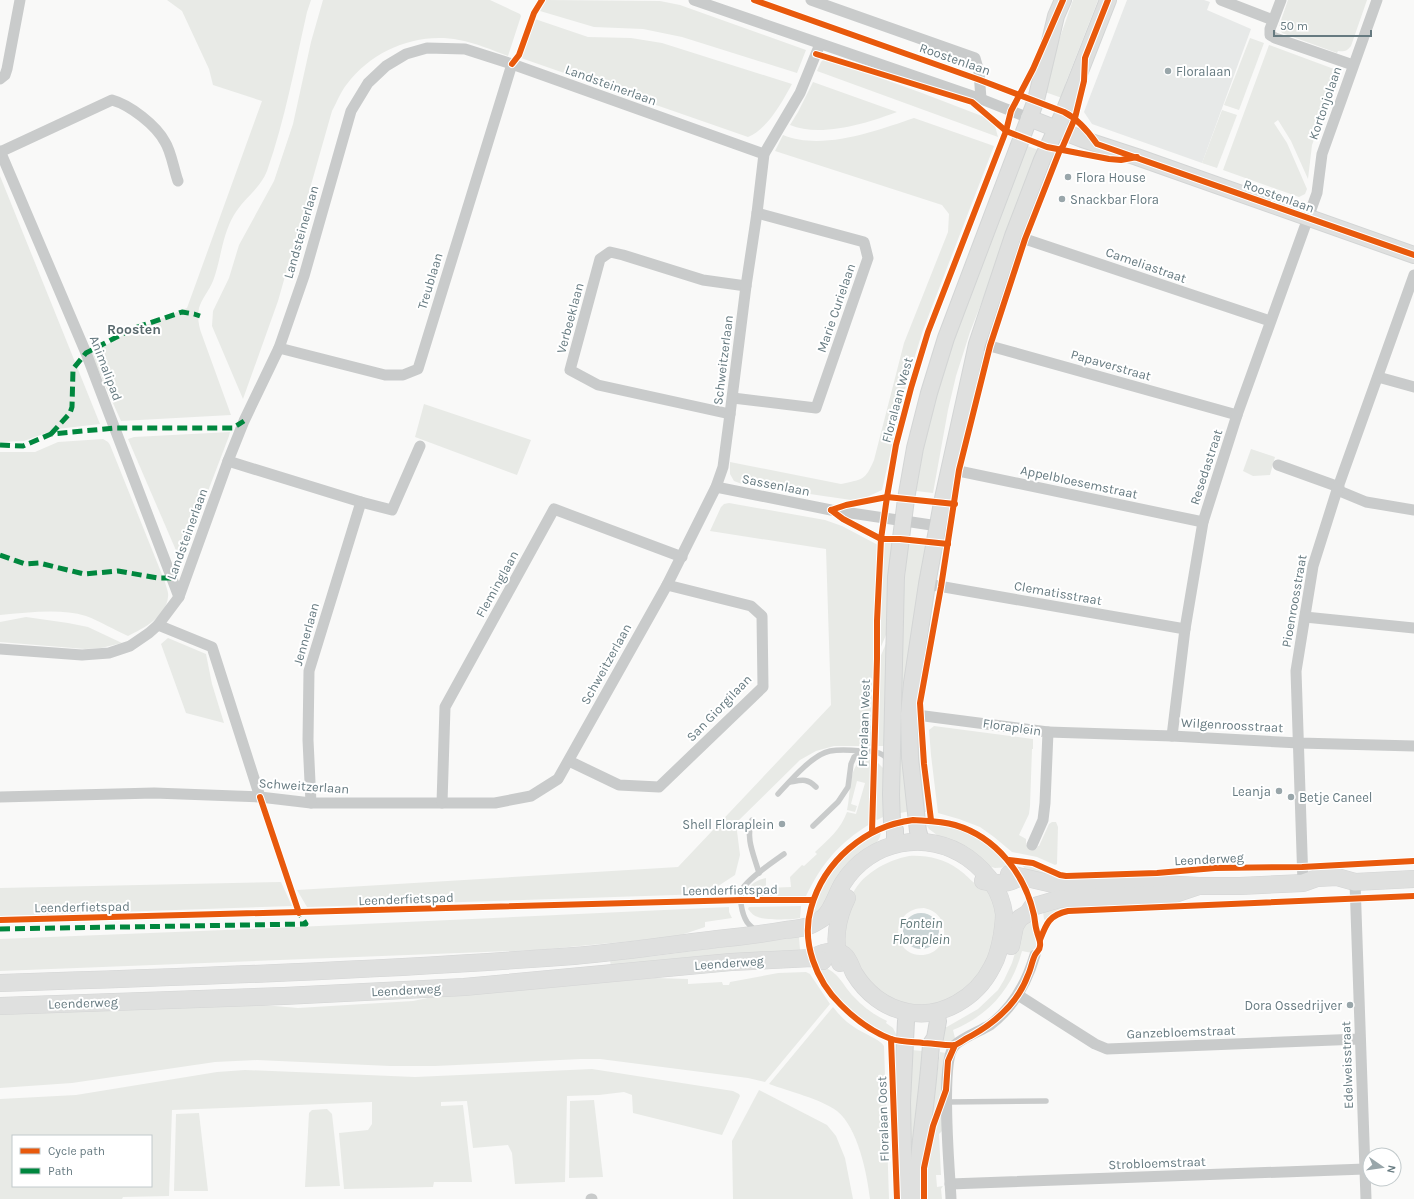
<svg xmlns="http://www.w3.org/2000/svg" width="1414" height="1199" viewBox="0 0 1414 1199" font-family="Karla,sans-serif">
<rect width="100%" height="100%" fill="#f9f9f8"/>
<path fill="#e7e9e8" d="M1127,0h77l6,2 -3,8 44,19 -49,134 -110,-39 -8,-12z"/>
<g fill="#e8eae6" fill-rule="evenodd">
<path d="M167,0h144l-4,12c-12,53 -22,108 -40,159 -7,18 -24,28 -33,44 -12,20 -13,45 -21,66 -4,10 -11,17 -14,27 -2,10 0,19 3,27l29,80 -110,6 -30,-67 36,-21 60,-25 75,-207 -49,-16 -4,-16 -27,-58z"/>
<path d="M323,0h167l30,14 1,2 -13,40c-16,-6 -32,-13 -49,-16 -42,-8 -86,10 -112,44 -6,7 -10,18 -15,27l-54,190 -35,98 -31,-73 1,-15 16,-33 10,-33 35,-64 19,-57 18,-82z"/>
<path d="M546,0l114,1 20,4 126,45 -9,23 -115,-36 -39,-8 -49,-2 -54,-16z"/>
<path d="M1073,0h25l-32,82 -4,16 -17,-6 12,-46z"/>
<path d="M1288,0h79l-16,46c-4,5 -7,6 -13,5l-1,2 -55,-20 -3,-7z"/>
<path d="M535,19l53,18 43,1 31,5 130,41c-10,18 -25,46 -44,53l-227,-79z"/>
<path d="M1250,38l14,5 -25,67 -15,-5z"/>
<path d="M1269,45l65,24 4,4v2l-26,70 -4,34 -17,-38 -13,-21 -4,3 13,20 20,46 -2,5 -6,3 -76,-27z"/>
<path d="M825,58l97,35 65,25 8,8 3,11 -181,-66 4,-9z"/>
<path d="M813,82l84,30c-29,11 -77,26 -107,13l8,-13z"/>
<path d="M1222,110l15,5 -20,53 -15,-5z"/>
<path d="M914,118l80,28 -71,184 -17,55 -24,105 -15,7 -16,3 -109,-16 -8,-3 -4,-7v-12l111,22c22,-5 24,-3 33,-24l30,-117 44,-111 1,-18 -7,-9 -167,-54 8,-16c39,16 93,-4 131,-17z"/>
<path d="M1025,145l16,6 -71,181 -14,44 -8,34 -15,83 -17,-2 7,-40 13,-55 17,-55z"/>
<path d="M0,176l100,248 -43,5 -33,12 -24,1z"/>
<path d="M424,404l107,36 -14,35 -102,-38z"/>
<path d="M230,432l-1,4 -48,126 -53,-123 6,-2z"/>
<path d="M103,439l5,3 2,3 55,137c1,5 4,10 3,15 -2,20 -24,31 -40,39 -14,-6 -28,-15 -42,-20 -27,-8 -58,-3 -86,-1v-163h35l23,-10z"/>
<path d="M1251,449l24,8 -5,18 -17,1 -10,-5z"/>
<path d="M729,503l96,17 17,6 36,19 -4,76 -2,125h-38l-18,5 -16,9 -64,63 4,32 -5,20 -29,19 -399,13 -10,-17 381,-23 153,-162 -5,-156 -116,-18 11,-24 3,-3z"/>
<path d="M884,542h11l-6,86 -9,21v-29z"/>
<path d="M908,543l20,2 -14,81 -3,185 -11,2 -1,-92 3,-109z"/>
<path d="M26,617l42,6 20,4 34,16 -21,5 -16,1 -85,-7v-20z"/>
<path d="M168,638l38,16 6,30 12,39 -38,-10 -25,-69z"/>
<path d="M887,641l-3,105h-6l1,-86z"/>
<path d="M918,726h1l7,86h-5l-6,-81z"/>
<path d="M934,726l99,13v10h-1l-2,57 -1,8 -10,21 7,4v6l10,4 2,-3h1l10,-22 3,-2h4l2,5 -1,37 -2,1 -18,-8 -25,-5 -18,-15 -14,-10 -21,-8 -21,-6 -7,-58 -2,-25z"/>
<path d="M865,759l6,1 -1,64c-31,19 -48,39 -64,72l-60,1c1,-11 9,-17 20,-19v10l25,-1 -1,-10 12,-12 2,1 13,-12 -2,-2c13,-12 26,-23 32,-40l9,2 9,-31 -8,-2 -6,23 6,2 -2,6 -8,-2c4,-15 1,-47 18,-51z"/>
<path d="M877,763h1l5,5 1,6 -1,43 -6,3 -1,-1z"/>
<path d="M925,823c31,3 68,14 85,44l-15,1 -7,-2 -52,-29 1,-2 -8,-6z"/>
<path d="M880,831l1,1 -1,5 -4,7 -52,61 -7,7 -5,1c10,-37 33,-64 68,-82z"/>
<path d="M909,856c18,-1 35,3 49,13 13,9 14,16 31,21l10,30 -14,51 -39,32 -40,3 -32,-17 -32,-46c3,-13 4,-33 9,-45 8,-23 36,-38 58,-42zM924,908c30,6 25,48 -4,47 -30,-2 -29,-47 4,-47z"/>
<path d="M1023,864l12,3 32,13 -42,-11 -3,-4z"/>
<path d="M281,882l11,24 -292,10v-28z"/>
<path d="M1107,902v5c-23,1 -44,-2 -62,13l-1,-1 -1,-7 13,-5z"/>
<path d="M801,906l-1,12c-5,2 -37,2 -42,-1 -4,-1 -7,-4 -10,-8l1,-2z"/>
<path d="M729,907v5l3,6 -27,4v5l-30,10 -138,13 -537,21v-32l297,-12z"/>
<path d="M1032,918l5,32 -4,-1 -1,4 -10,-2c-10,38 -33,64 -69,79l2,8 -4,4 -11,-1 5,-13 33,-19 20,-19 6,-10 8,-17 11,-37z"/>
<path d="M799,937l1,13 -71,4 -118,13 -1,-7 45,-4z"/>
<path d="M823,967c16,5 20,19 31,30 9,10 20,18 33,24l-1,2 7,5 5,10c-23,-4 -47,-23 -61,-41 -7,-9 -13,-19 -19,-29z"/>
<path d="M806,972l4,2 20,30 -65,78 -17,-4 -148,-19h-19l-146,7h-45l-133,-6 -42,2 -143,21 -72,5v-75l263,-8 35,3 115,-7 29,-6 213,-17 33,1v5l34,-2 1,3h6l1,-3 48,-9z"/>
<path d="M833,1007c6,8 13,15 21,20 8,6 26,12 30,19l5,153h-19c-3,-26 -12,-71 -33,-88 -16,-12 -49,-20 -68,-27z"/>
<path d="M911,1050l12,1 -12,132 -6,-75z"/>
<path d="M940,1052l6,1 -5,41 -12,41z"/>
<path d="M592,1069l141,22 6,3 1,2 -18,39 -89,-22 -1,-18 -8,-3 -25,3 -32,1 -2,86 -50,2 -3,-31 -4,-8 -35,3 -6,-47 -26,1v4l22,-1 9,77h-38l-1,5 -89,2 -5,-56 29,-3 4,-6v-22l-200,8 -3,86 -46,1 -1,2h-122v-100l76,-4 141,-23 28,-2 170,7zM13,1136h138v50h-138z"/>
<path d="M759,1090l68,35 9,11 9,22 8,41h-120l-1,-58z"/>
<path d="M594,1100l9,77 -34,1 1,-77z"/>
<path d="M327,1109l5,5 8,72 -35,1 4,-74 3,-3z"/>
<path d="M940,1111h2l1,19 -4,4 2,41h-5l1,12 6,-1 -2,3 1,10h-16l1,-34z"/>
<path d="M199,1113l9,78h-34l2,-77z"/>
</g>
<circle fill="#cbd5d6" cx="921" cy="931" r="18"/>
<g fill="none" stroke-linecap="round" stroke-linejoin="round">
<defs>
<g id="secondary">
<path d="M1029,118l53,21 55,18 277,98"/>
<path d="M921,841l-3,-10 -8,-73 -1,-44 3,-31 15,-99 15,-81 35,-159 36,-108 29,-76 22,-48 44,-112"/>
<path d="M895,844v-14l-3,-7 -1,-28 5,-218 10,-78 9,-51 14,-55 17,-55 90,-238 20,-84 7,-16"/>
<path d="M904,1199l-2,-97 4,-81"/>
<path d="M916,1199c2,-52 12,-103 15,-155l4,-6 3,-17"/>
</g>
<g id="primary">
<path d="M1009,874l48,11 16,1 68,-3 58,3h41l63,-3 14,-5 20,-1 18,5 59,-3"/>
<path d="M983,881c12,3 26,3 37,-4"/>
<path d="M1011,946l4,-20 5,-8 8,-5 4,-6 27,-8 15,-1 101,-4 24,-8"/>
<path d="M840,963c-7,-21 -3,-45 7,-65"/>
<path d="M0,983c191,-6 383,-13 574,-27 48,-4 95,-11 143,-17 22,-2 45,-5 68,-9 6,-1 13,-1 20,-3 6,-1 13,-6 18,-9 10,-8 13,-24 20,-35 27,-43 84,-54 125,-25 19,14 33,33 36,56 0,7 -1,14 -2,21 -2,11 -4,22 -10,32 -15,30 -50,52 -84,45 -23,-4 -42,-19 -54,-39 -3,-6 -5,-14 -10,-18 -9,-7 -24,-2 -32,3"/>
<path d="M0,1006l284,-10 180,-9 267,-25 81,-4 11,3"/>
</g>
</defs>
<use href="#secondary" stroke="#d3d5d5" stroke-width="18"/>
<use href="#primary" stroke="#d4d5d5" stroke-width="18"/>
<g stroke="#c9cbcb" stroke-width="5.5">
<path d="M790,782c12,-2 17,-4 26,5"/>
<path d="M778,794c12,-13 35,-40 52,-43 11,-2 21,-1 31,0 12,0 19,0 28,9"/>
<path d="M752,820c-7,18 2,35 7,53"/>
<path d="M813,826l25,-24 10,-15 3,-23 3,-7 9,-6"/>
<path d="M756,931c-3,-3 -7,-6 -9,-9 -5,-8 -9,-25 -4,-34 7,-11 30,-26 41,-34"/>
<path d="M947,1102l99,-1"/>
</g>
<g stroke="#c9cbcb" stroke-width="11">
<path d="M694,0l287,99 48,19"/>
<path d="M811,0l164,58 4,14 2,27"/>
<path d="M1221,0l52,20"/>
<path d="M1281,0l-11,29v6l5,3 78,27"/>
<path d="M0,79l5,-4 2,-6 13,-69"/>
<path d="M0,151l86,202 93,244"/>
<path d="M0,152l112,-52c18,5 44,25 53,42 6,9 9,28 13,39"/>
<path d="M1013,236l12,3 245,82"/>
<path d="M977,344l13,2 247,69"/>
<path d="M279,348l106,27h18l15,-6 94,-305"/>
<path d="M1378,377l36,10"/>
<path d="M733,398l83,10 52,-150 -4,-16 -107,-29"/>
<path d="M730,414l-132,-29 -28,-15 30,-111 10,-7 13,3 80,25 43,6"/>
<path d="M228,461l133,41 31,8 28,-64"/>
<path d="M1278,465l61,22"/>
<path d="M949,469l254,53"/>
<path d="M716,487l115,23 107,16"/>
<path d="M1337,490l29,12 48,8"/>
<path d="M927,584l258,45"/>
<path d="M1305,617l109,11"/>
<path d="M158,625l54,22 48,150"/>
<path d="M0,649l82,6 27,-2 21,-7 19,-13 9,-8 21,-28 49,-136 16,-40 35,-73 25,-72 47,-165 17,-28 18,-17 20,-12 21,-6 38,1 47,15 252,90"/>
<path d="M909,714l139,18 -3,71 -2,17 -11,25"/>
<path d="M1048,732l124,4 127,7 115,3"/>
<path d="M1172,736l13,-107 18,-107 34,-107 80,-222 5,-39 55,-154"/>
<path d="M569,761l50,24 40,2 104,-100 -1,-71 -11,-10 -84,-21"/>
<path d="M0,797l154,-4 106,4 51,6h184l36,-7 27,-17 109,-194 49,-98 7,-20 7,-53 16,-128 11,-73 7,-59 36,-61 20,-49"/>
<path d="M311,803l-3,-63 1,-69 52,-169"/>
<path d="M442,803l3,-96 109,-198 128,48"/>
<path d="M1355,882l11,317"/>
<path d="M1303,883l-7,-212 17,-105 24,-76 77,-215"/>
<path d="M1018,995l77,49 12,5 253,-10"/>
<path d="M950,1184l415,-15"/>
<path d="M591,1199h1"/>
<path d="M951,1199c-1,-26 -12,-140 4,-154 7,-7 25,-14 35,-20 24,-18 37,-43 45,-70"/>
</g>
<use href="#secondary" stroke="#dfe0df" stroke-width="16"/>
<use href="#primary" stroke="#dfe0df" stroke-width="17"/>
<g stroke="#00873e" stroke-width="5" stroke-dasharray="10 5" stroke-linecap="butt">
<path d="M51,434l19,-21 2,-6 1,-38 13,-16 46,-24 50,-17 12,2 6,2"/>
<path d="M0,445l23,1 28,-12 64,-6h118l11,-7"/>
<path d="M0,555l25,9 14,-1 45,11 34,-3 40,7h14"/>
<path d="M0,929l306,-5 -7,-11"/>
</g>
<defs>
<g id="cycleway">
<path d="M754,0l226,80 84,32c14,7 24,19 33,32l317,111"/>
<path d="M816,54l156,48 34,29 41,16 62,12 12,1 16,-3"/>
<path d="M512,64l7,-9 15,-42 8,-13"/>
<path d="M831,510l15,-5 41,-8 68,7"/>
<path d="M831,510l12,9 38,20h19l48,5"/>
<path d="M260,797l39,116"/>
<path d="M913,820c14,1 28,1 42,5 41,12 70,49 79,90 1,5 1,11 3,17 1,5 4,9 3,14 0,4 -3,5 -5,9 -3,6 -4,14 -7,20 -10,28 -32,47 -57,61 -5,2 -11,7 -16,9 -6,1 -25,-2 -32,-2 -10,-1 -22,-1 -32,-4 -19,-7 -36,-20 -50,-34 -25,-24 -40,-63 -30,-97 13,-47 54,-82 102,-88z"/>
<path d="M931,820l-7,-56 -4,-61 21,-116 18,-117 31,-124 35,-107 35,-89 3,-4 12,-28 9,-37 1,-23 23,-58"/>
<path d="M872,832l5,-173v-38l4,-82 6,-42 9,-52 15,-57 17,-56 78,-201 5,-20 22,-42 30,-69"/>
<path d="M1009,860l24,3 27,12 6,1 91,-3 58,-5 87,-1 112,-6"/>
<path d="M0,920l741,-20h72"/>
<path d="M1040,940c6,-16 9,-25 28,-29l346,-15"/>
<path d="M891,1039l6,160"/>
<path d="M924,1199v-31l9,-42 13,-36 2,-29 7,-16"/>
</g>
</defs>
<use href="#cycleway" stroke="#fff" stroke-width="8"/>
<use href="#cycleway" stroke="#e8590c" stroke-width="6"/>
</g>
<g fill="#99a6aa" stroke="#fff" stroke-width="1.5">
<circle cx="1168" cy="71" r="4"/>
<circle cx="1068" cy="177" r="4"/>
<circle cx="1062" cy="199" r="4"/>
<circle cx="1279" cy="791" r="4"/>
<circle cx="1291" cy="797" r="4"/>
<circle cx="782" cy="824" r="4"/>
<circle cx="1350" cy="1005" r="4"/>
</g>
<g text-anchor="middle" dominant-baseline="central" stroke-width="4" stroke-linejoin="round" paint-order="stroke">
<g font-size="13" fill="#667a80" stroke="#fff">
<text transform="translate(955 59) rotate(19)">Roostenlaan</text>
<text transform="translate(611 85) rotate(20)">Landsteinerlaan</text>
<text transform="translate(1325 103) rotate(-71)">Kortonjolaan</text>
<text transform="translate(1279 196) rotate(20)">Roostenlaan</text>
<text transform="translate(301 232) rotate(-74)">Landsteinerlaan</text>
<text transform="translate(1146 265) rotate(19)">Cameliastraat</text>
<text transform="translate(430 281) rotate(-73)">Treublaan</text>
<text transform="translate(836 308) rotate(-71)">Marie Curielaan</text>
<text transform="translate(570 318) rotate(-75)">Verbeeklaan</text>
<text transform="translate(723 360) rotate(-83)">Schweitzerlaan</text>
<text transform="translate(1111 365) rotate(16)">Papaverstraat</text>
<text transform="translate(106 368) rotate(69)">Animalipad</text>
<text transform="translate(897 400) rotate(-75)">Floralaan West</text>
<text transform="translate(1206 467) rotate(-72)">Resedastraat</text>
<text transform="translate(1079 482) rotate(12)">Appelbloesemstraat</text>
<text transform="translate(776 485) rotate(11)">Sassenlaan</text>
<text transform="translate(187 534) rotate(-70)">Landsteinerlaan</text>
<text transform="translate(497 584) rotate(-61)">Fleminglaan</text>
<text transform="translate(1058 593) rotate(10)">Clematisstraat</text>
<text transform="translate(1294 601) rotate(-80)">Pioenroosstraat</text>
<text transform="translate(306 634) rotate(-74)">Jennerlaan</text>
<text transform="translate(606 664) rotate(-61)">Schweitzerlaan</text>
<text transform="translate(719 708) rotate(-46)">San Giorgilaan</text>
<text transform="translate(864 723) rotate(-88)">Floralaan West</text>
<text transform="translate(1232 725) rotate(3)">Wilgenroosstraat</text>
<text transform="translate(1012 727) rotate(8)">Floraplein</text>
<text transform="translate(304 786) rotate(4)">Schweitzerlaan</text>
<text transform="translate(1209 859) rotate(-3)">Leenderweg</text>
<text transform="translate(730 890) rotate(-1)">Leenderfietspad</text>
<text transform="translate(406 899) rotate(-2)">Leenderfietspad</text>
<text transform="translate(82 907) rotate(-1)">Leenderfietspad</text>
<text transform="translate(729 963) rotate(-4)">Leenderweg</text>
<text transform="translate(406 990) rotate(-3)">Leenderweg</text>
<text transform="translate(83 1003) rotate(-2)">Leenderweg</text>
<text transform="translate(1181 1032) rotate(-2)">Ganzebloemstraat</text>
<text transform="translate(1347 1065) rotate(-92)">Edelweisstraat</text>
<text transform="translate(883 1119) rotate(-92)">Floralaan Oost</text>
<text transform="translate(1157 1163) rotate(-2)">Strobloemstraat</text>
</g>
<g font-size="13" fill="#667a80" stroke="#fff" text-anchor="start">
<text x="1176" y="71">Floralaan</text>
<text x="1076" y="177">Flora House</text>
<text x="1070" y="199">Snackbar Flora</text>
<text x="1271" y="791" text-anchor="end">Leanja</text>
<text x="1299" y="797">Betje Caneel</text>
<text x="774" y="824" text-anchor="end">Shell Floraplein</text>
<text x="1342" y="1005" text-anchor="end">Dora Ossedrijver</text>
</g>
<g font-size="14" font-weight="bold" fill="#58686c" stroke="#fff">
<text x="134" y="329">Roosten</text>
</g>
<g font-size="14" font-style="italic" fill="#61797a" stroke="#fff">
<text x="921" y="923">Fontein<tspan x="921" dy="16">Floraplein</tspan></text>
</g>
</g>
<rect x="12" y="1135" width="140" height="52" fill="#ffffff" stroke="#c2cacc"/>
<rect x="20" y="1148" width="20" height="6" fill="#e8590c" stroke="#c2cacc"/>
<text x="48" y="1155" font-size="12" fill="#667a80">Cycle path</text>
<rect x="20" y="1168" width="20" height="6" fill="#00873e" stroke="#c2cacc"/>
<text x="48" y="1175" font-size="12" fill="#667a80">Path</text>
<g transform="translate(1382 1167) rotate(103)"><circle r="19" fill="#ffffff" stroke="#c2cacc"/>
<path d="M0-3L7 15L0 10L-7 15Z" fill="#99a6aa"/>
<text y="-6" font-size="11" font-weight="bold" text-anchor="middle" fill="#667a80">N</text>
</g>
<path d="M1274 30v6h97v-6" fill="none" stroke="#667a80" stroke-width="2"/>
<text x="1280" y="30" font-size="12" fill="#667a80" stroke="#ffffff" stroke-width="3" paint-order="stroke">50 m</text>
</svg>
